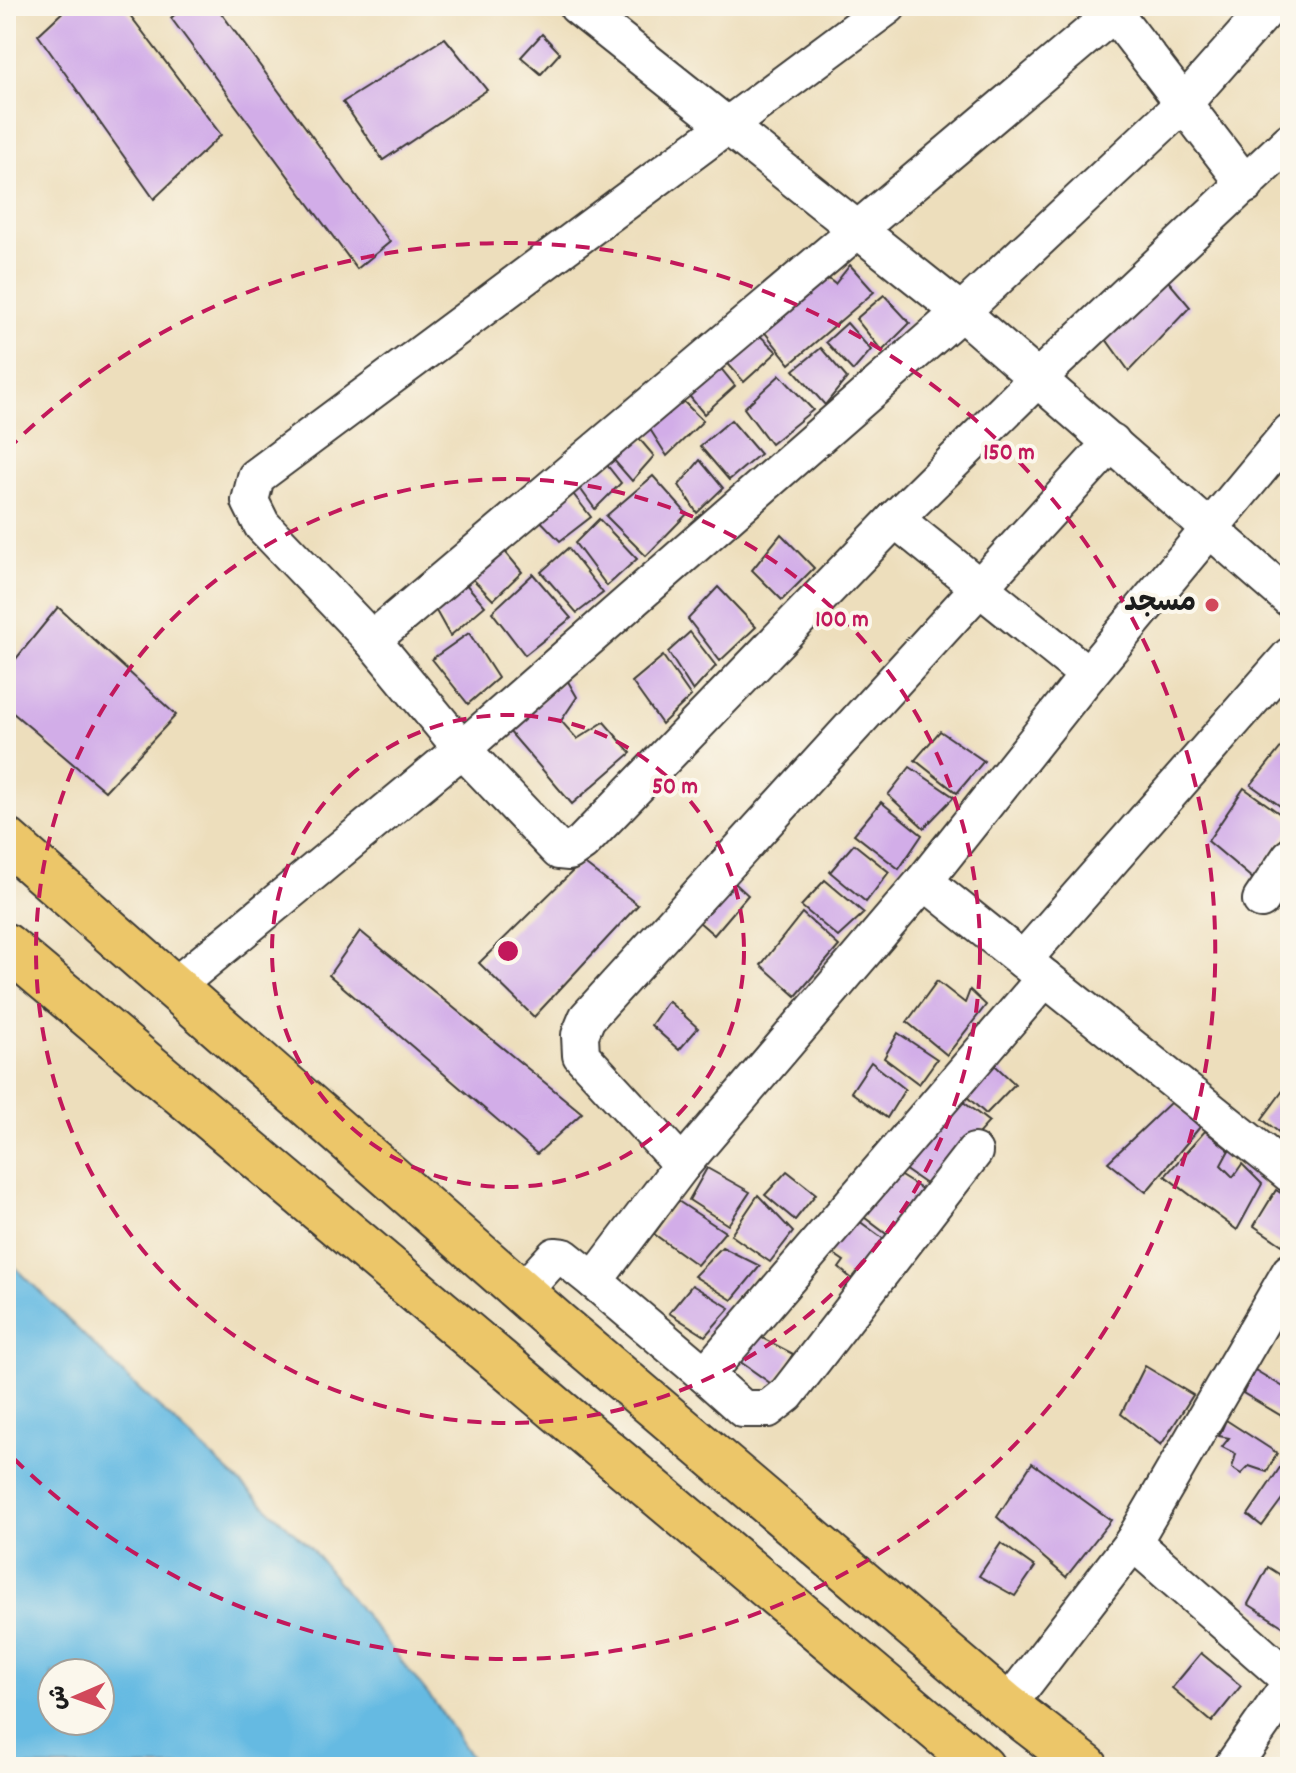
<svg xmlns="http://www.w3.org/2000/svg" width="1296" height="1773" viewBox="0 0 1296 1773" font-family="Dekko,'Playpen Sans Arabic',sans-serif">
<rect width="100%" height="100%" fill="#fbf7ec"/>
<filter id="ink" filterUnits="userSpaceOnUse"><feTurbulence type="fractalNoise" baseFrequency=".0125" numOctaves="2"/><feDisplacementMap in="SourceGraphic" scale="16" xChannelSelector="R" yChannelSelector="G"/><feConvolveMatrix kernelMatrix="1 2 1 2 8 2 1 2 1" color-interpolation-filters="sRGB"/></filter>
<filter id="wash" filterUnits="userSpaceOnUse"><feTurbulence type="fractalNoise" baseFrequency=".006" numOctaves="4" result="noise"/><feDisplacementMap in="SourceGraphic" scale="32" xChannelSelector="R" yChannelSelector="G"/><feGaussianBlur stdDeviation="1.8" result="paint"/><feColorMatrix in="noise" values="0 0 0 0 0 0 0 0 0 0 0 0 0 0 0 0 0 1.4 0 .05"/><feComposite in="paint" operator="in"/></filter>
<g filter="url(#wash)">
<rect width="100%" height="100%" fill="#eddebc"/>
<path fill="#65bae2" stroke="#406b7f" stroke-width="2" fill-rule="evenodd" d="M6,1258l121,120 183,169 128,160 39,60h-471zM52,1673h48v48h-48z"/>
<g id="blocks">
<g fill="#d2ade8">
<path d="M69,6h54l98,129 -67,64 -116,-164z"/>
<path d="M184,6h32l174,236 -33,27 -186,-251z"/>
<path d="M542,34l18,19 -19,21 -20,-17z"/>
<path d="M445,38l42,52 -104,70 -40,-58z"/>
<path d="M850,265l24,27 -84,72 -31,-39 60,-54 16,13z"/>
<path d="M1163,275l27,32 -61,64 -26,-36z"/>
<path d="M884,295l26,28 -28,28 -26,-32z"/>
<path d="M847,323l24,27 -18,21 -27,-29z"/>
<path d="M752,328l25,24 -33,30 -21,-24z"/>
<path d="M821,348l26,30 -22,27 -31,-35z"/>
<path d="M715,361l20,25 -31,28 -18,-22z"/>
<path d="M780,375l33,35 -42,34 -27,-36z"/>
<path d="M678,396l25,25 -36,35 -21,-33z"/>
<path d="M731,420l29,34 -31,26 -29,-34z"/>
<path d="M631,429l23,27 -22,25 -26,-30z"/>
<path d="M599,455l22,28 -26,26 -21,-29z"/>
<path d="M700,460l23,28 -26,25 -18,-28z"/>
<path d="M653,476l34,38 -41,42 -40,-40z"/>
<path d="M567,486l24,31 -31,24 -27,-28z"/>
<path d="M599,519l38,40 -30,27 -32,-43z"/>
<path d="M781,534l33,34 -32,32 -30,-30z"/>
<path d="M498,543l24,29 -29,28 -26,-27z"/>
<path d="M568,548l35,45 -26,20 -36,-41z"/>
<path d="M533,574l38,44 -46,37 -33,-43z"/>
<path d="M458,575l27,31 -35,30 -19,-34z"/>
<path d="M718,587l38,40 -36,34 -32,-42z"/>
<path d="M58,607l118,108 -71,76 -99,-84v-36z"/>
<path d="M690,632l26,34 -23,25 -25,-39z"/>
<path d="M469,633l29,45 -30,26 -36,-45z"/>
<path d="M663,656l28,40 -29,28 -30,-42z"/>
<path d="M566,678l11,19 -16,24 16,18 27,-17 27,31 -59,51 -63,-73z"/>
<path d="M940,731l44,30 -27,32 -42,-33z"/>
<path d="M1290,736v77l-39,-28z"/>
<path d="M910,767l44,30 -30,31 -36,-33z"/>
<path d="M1244,788l46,33v7l-37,51 -45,-38z"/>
<path d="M881,802l41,33 -23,34 -45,-35z"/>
<path d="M854,844l35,28 -23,30 -36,-30z"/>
<path d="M582,862l56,43 -104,112 -55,-54z"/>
<path d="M726,875l22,20 -34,40 -24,-21z"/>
<path d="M825,880l39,33 -26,24 -37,-31z"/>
<path d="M802,913l37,33 -43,50 -35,-31z"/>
<path d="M360,931l222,182 -45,41 -208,-179z"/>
<path d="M937,981l28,22 5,-13 16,15 -39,50 -40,-33z"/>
<path d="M668,1001l30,27 -19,22 -28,-25z"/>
<path d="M898,1033l39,26 -18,25 -35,-26z"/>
<path d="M984,1055l31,29 -29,30 -30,-27z"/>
<path d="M871,1062l34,27 -18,29 -36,-26z"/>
<path d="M1290,1081v60l-28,-22z"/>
<path d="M953,1094l36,28 -59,65 -36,-25z"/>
<path d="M1172,1101l28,26 -54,65 -38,-30z"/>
<path d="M1205,1131l24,19 -8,15 12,12 9,-13 20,20 -25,46 -72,-54z"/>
<path d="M707,1168l43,24 -22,33 -39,-25z"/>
<path d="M888,1168l40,25 -35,46 -41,-31z"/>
<path d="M787,1171l29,23 -21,26 -30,-25z"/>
<path d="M1276,1190l14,9v35l-8,11 -28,-19z"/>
<path d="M758,1195l35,37 -23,30 -39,-27z"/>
<path d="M678,1201l47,31 -28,33 -43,-31z"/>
<path d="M848,1213l44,32 -35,38 -18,-15 5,-7 -22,-15z"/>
<path d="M722,1247l38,19 -28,34 -38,-24z"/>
<path d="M692,1285l38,23 -25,28 -36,-23z"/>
<path d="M749,1331l44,23 -20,31 -41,-29z"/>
<path d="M1145,1366l48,29 -32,50 -40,-31z"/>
<path d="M1255,1370l35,21v30l-47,-28z"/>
<path d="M1226,1420l51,33 -10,19 -18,-6 -8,8 -9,-6 4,-14 -14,-7 7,-9 -10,-2z"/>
<path d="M1285,1460l5,3v41l-8,-5 -20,27 -14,-11z"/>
<path d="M1032,1463l79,57 -45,57 -69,-60z"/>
<path d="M1001,1543l34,24 -20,29 -36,-20z"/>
<path d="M1268,1567l22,14v50l-42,-27z"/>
<path d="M1201,1653l40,33 -29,36 -40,-34z"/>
</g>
</g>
</g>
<g filter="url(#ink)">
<use href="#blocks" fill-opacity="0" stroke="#3b3934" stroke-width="2"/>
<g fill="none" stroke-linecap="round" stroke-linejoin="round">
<defs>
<g id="minor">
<path d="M577,6l384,306 329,287"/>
<path d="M888,6l-632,471 -6,24 12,24 110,115 90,109 97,102 10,1 13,-9 313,-324 141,-139 254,-239"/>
<path d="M1109,6l137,179"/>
<path d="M895,519l193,156"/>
<path d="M372,640l742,-627"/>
<path d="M924,881l366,293"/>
<path d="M1261,900l29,-43"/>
<path d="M1023,960l267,-304"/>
<path d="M1045,978l-340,397 -111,-94 88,-116 242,-284 164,-206 202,-243"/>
<path d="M174,987l288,-238 499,-437 223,-209 86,-97"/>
<path d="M682,1165l-101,-110 -1,-20 7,-17 525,-576"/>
<path d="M1290,1272l-157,270 157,138"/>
<path d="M522,1292l33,-36 9,1 30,24"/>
<path d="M705,1375l38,34h25l19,-15 187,-242"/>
<path d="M1007,1706l126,-164"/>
<path d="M1232,1767l58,-83"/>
</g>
<g id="primary">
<path d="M6,840l552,484 449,382 79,61"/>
<path d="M6,946l976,821"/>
</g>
</defs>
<use href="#minor" stroke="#3b3934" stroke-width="40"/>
<use href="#primary" stroke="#3b3934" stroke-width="48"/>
<use href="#minor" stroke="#fff" stroke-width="36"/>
<use href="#primary" stroke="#ecc669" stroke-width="44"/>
</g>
</g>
<g fill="none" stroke="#c2185b" stroke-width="4" stroke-dasharray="14 10">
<circle cx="508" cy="951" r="236"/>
<circle cx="508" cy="951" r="472"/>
<path d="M7 450A708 708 0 1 1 7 1452"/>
</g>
<circle fill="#d1495b" stroke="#fbf7ec" stroke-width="3" cx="1212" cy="605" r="8"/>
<g text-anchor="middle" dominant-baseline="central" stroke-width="8" stroke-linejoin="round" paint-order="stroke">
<g font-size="28" font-weight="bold" fill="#1c1c1c" stroke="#fbf7ec" text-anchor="end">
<text x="1196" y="605">مسجد</text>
</g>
</g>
<circle cx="508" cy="951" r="12" fill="#c2185b" stroke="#fbf7ec" stroke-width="4"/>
<g font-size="24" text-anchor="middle" font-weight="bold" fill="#c2185b" stroke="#fbf7ec" stroke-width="8" stroke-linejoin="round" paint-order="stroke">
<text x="1009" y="459">150 m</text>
<text x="842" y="626">100 m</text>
<text x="675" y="793">50 m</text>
</g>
<rect width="1296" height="1773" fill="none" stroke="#fbf7ec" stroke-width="32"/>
<g transform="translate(76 1697) rotate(268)"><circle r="38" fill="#fbf7ec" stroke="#a29f99" stroke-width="2"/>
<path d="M0-6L14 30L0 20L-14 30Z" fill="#d1495b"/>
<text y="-12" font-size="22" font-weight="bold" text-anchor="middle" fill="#1c1c1c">ش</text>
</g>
</svg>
